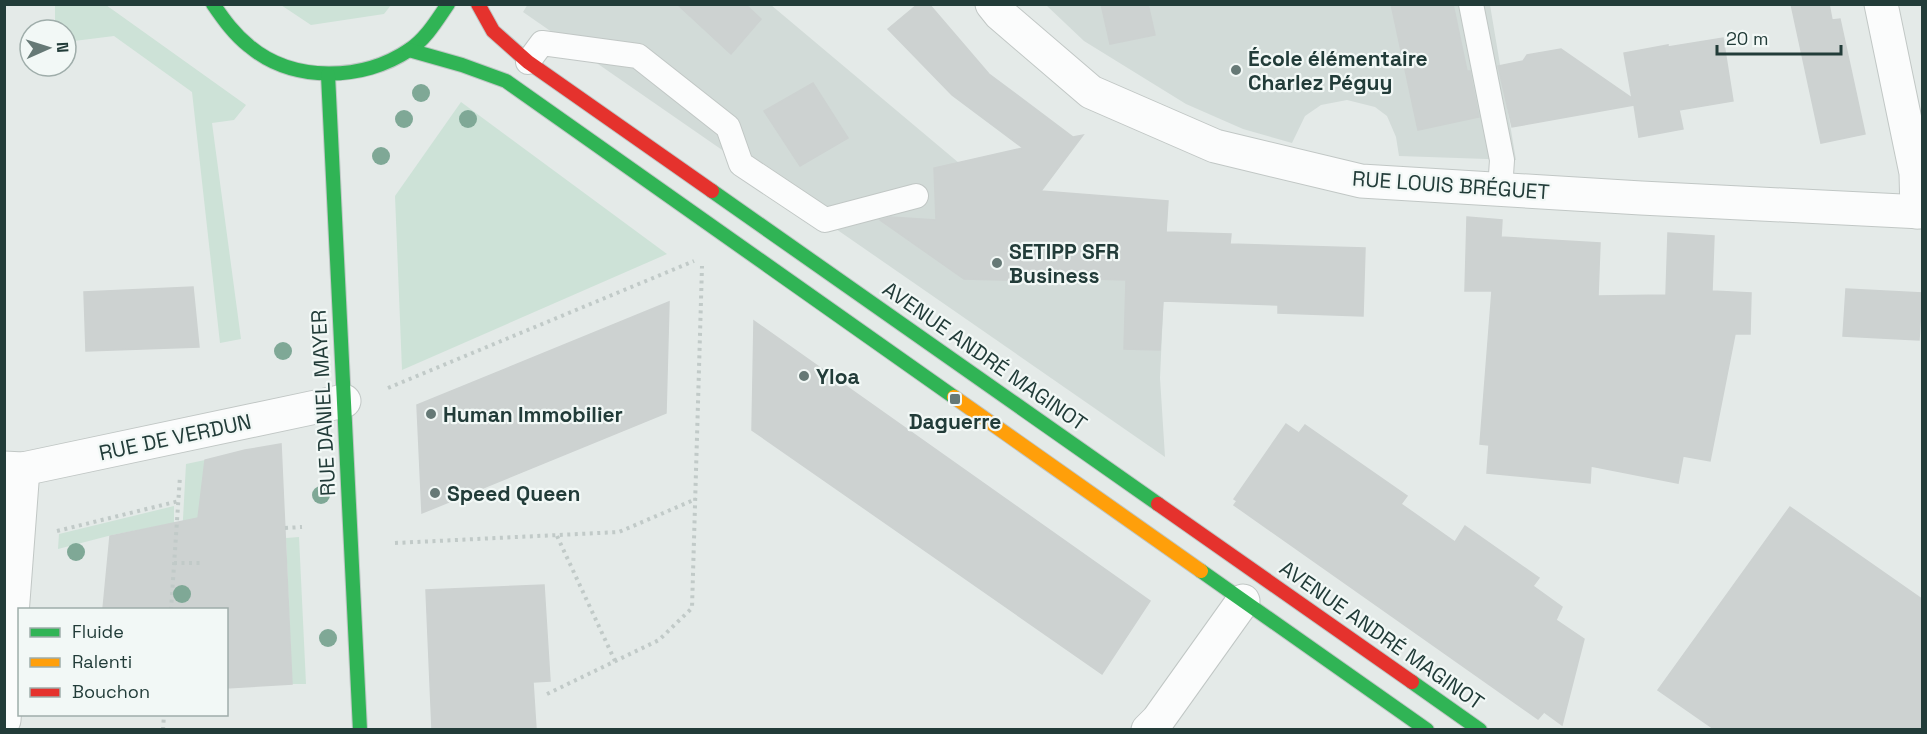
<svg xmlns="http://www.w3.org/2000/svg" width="1927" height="734" viewBox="0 0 1927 734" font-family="'Space Grotesk',sans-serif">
<rect width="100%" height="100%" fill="#e4eae8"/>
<g fill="#d2dbd8">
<path d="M528,4l243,1 232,195 51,-7 114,8 -8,177 5,79 -642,-445z"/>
<path d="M1046,5h444l26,155 -117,-4 -3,-19 -9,-21 -12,-9 -28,-7 -26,5 -16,11 -13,27 -49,-14 -57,-25 -102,-63z"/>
</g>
<g fill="#cde2d7">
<path d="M55,5h51l140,100 -12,15 -22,3 29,216 -21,4 -28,-251 -78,-56 -48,6v-12h-11z"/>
<path d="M281,5h110l-7,9 -73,11z"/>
<path d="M461,102l206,152 -265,116 -7,-174z"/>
<path d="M205,460l-5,44 2,51h-21l5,-91z"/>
<path d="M174,506v17l-62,12 -54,14 1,-15z"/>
<path d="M299,537l7,147h-14l-6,-146z"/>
</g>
<g fill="#cdd2d1" stroke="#cdd2d1" stroke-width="1.5">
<path d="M677,4h68l16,15 -30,35z"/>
<path d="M918,4h11l60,70 84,63 10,-2 -42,56 127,10 -2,31 65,2 -1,10 135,4 -2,68 -85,-3v-8l-115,-4 -3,49 -36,-1 2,-69 -95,-3v4l-67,-2 -84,-59 10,-3 46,3 -2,-52 89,-20 -71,-53 -64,-66z"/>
<path d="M1101,4h47l7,31 -45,9z"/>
<path d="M1391,4h62l14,67h3l9,46 -61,13z"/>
<path d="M1791,4h38l3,16 8,-1 25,115 -44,9z"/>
<path d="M1723,38l10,63 -54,9 4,19 -44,8 -5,-32 -122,22 -14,-61 25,-5 4,-6 34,-6 71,49 -8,-45 44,-8v2z"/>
<path d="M813,83l35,55 -48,28 -36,-55z"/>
<path d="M1467,217l35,3 -1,17 99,6 -2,53 68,-1 2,-62 46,3 -2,55 39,2 -1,41h-15l-25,127 -27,-5 -5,27 -87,-17 -1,17 -103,-10 2,-28 -9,-1 12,-153h-27z"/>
<path d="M193,287l6,60 -113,4 -2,-59z"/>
<path d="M1846,289l76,4 -3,47 -76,-4z"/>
<path d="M669,302l-3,111 -244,100 -5,-108z"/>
<path d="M754,321l396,280 -48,73 -350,-244z"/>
<path d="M1286,424l13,9 6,-8 102,71 -6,8 54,38 10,-16 74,52 -6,8 29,21 -6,13 28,19 -22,86 -18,-13 -6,7 -304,-214 3,-4 -3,-2z"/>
<path d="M281,444l11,240 -66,4v-79h-123l7,-73 88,-18 7,-58 40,-10z"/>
<path d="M1790,507l133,93v129h-209l-56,-39z"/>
<path d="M544,585l6,96 -17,1 3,47h-104l-6,-139z"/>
</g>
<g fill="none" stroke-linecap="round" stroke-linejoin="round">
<defs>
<g id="lane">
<path d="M1471,4l31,156 -2,30"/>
<path d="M528,62l14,-19 96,13 90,71 13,37 84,56 91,-24"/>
</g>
<g id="street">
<path d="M992,4l8,10 91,78 124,54 146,35 280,17 281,14"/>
<path d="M1881,4l35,169 1,39"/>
<path d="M4,468l19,1 321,-68"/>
<path d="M4,720l19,-251"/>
<path d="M1148,730l10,-10 85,-119"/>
</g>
<g id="fast">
<path d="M213,4c11,16 21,30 36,42 44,37 114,35 160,4 17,-11 28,-30 39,-46"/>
<path d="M409,50l53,15 44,16 448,316"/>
<path d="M328,75l32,655"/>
<path d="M712,191l446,313"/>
<path d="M1201,571l226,159"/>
<path d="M1412,682l68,48"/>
</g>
<path id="slow" d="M954,397l247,174"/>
<g id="jam">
<path d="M478,4l15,27 35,31 184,129"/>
<path d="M1158,504l254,178"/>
</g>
</defs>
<use href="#lane" stroke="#c1c7c5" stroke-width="26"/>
<use href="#street" stroke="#c1c7c5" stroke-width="35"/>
<use href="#fast" stroke="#bfc7c5" stroke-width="16"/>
<use href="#slow" stroke="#bfc7c5" stroke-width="16"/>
<use href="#jam" stroke="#bfc7c5" stroke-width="16"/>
<g stroke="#c1cac8" stroke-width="4" stroke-dasharray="3 4.5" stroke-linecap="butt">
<path d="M388,388l306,-127"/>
<path d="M285,528l17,-1"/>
<path d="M57,531l122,-30"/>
<path d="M557,536l58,125"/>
<path d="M395,543l224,-11 77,-33"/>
<path d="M174,563h29"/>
<path d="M171,610l9,-134"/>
<path d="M547,694l112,-54 33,-32 10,-342"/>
<path d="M163,730l1,-16"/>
</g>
<use href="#lane" stroke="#fbfcfc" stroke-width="24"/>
<use href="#street" stroke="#fbfcfc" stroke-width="33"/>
<use href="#fast" stroke="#30b455" stroke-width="14"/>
<use href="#slow" stroke="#ff9f0a" stroke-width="14"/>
<use href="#jam" stroke="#e5322d" stroke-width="14"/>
</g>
<g fill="#7fa896">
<circle cx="421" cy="93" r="9"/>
<circle cx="404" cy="119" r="9"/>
<circle cx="468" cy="119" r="9"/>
<circle cx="381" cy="156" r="9"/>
<circle cx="283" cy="351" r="9"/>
<circle cx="321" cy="495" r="9"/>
<circle cx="76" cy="552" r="9"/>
<circle cx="182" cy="594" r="9"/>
<circle cx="328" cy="638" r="9"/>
</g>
<g fill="#667976" stroke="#f2f8f6" stroke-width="2">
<circle cx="1236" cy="70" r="6"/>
<circle cx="997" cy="263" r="6"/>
<circle cx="804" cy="376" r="6"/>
<rect x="949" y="393" width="12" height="12" rx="3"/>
<circle cx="431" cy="414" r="6"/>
<circle cx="435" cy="493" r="6"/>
</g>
<g text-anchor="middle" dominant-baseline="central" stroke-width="4.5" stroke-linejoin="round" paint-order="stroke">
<g font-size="21" font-weight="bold" fill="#223c39" stroke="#f2f8f6" text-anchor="start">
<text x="1248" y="58">École élémentaire<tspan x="1248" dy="24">Charlez Péguy</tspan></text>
<text x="1009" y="251">SETIPP SFR<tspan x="1009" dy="24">Business</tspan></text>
<text x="816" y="376">Yloa</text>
<text x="443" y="414">Human Immobilier</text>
<text x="955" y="421" text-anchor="middle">Daguerre</text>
<text x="447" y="493">Speed Queen</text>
</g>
<g font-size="21" fill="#223c39" stroke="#f2f8f6">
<text transform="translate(1451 185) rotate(4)">RUE LOUIS BRÉGUET</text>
<text transform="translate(985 356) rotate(35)">AVENUE ANDRÉ MAGINOT</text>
<text transform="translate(323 403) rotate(-93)">RUE DANIEL MAYER</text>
<text transform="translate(175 437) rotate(-12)">RUE DE VERDUN</text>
<text transform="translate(1382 635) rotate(35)">AVENUE ANDRÉ MAGINOT</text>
</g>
</g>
<rect width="1927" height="734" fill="none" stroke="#223c39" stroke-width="12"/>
<rect x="18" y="608" width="210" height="108" fill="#f2f8f6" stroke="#9fadaa" stroke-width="1.5"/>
<rect x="30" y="628" width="30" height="9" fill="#30b455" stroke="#9fadaa" stroke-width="1.5"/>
<text x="72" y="638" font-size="18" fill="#223c39">Fluide</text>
<rect x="30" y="658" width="30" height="9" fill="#ff9f0a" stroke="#9fadaa" stroke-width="1.5"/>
<text x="72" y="668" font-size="18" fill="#223c39">Ralenti</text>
<rect x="30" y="688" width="30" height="9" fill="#e5322d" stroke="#9fadaa" stroke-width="1.5"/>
<text x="72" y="698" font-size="18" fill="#223c39">Bouchon</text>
<g transform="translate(48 48) rotate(87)"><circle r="28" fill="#f2f8f6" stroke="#9fadaa" stroke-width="1.5"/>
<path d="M0-4.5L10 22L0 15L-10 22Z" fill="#667976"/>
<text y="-9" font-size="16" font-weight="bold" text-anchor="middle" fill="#223c39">N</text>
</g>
<path d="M1717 45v9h124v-9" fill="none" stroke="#223c39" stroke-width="3"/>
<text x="1726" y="45" font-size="18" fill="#223c39" stroke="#f2f8f6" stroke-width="4.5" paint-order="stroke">20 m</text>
</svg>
